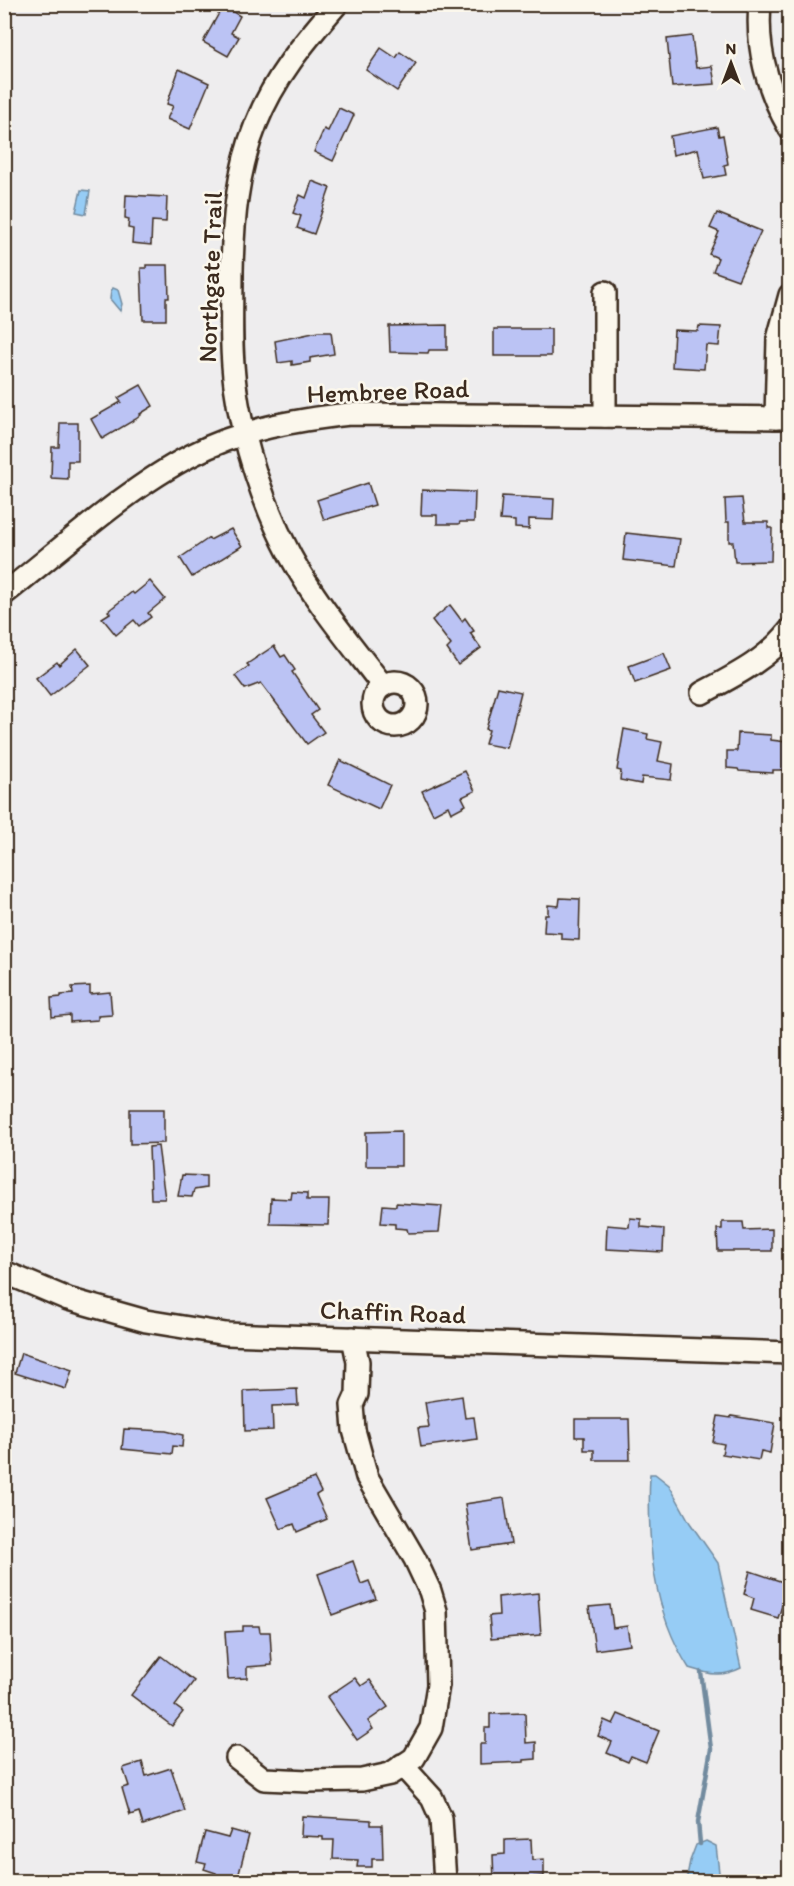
<svg xmlns="http://www.w3.org/2000/svg" width="794" height="1886" viewBox="0 0 794 1886" font-family="Itim,sans-serif">
<rect width="100%" height="100%" fill="#eeedee"/>
<filter id="ink" filterUnits="userSpaceOnUse"><feTurbulence type="fractalNoise" baseFrequency=".0167" numOctaves="2"/><feDisplacementMap in="SourceGraphic" scale="12" xChannelSelector="R" yChannelSelector="G"/><feConvolveMatrix kernelMatrix="1 2 1 2 8 2 1 2 1" color-interpolation-filters="sRGB"/></filter>
<g filter="url(#ink)">
<g fill="#96ccf5" stroke="#728b9f" stroke-width="1.5">
<path d="M81,190l9,1 -4,23 -10,-2z"/>
<path d="M113,288l5,2 4,14 -2,7 -10,-12 1,-8z"/>
<path d="M650,1474h5l14,11 21,38 28,40 23,105c-20,10 -32,6 -52,0 -37,-57 -42,-127 -39,-194z"/>
<path d="M706,1841l10,5 4,35h-34l4,-20 6,-16z"/>
</g>
<g fill="none" stroke-linecap="round" stroke-linejoin="round">
<path stroke="#728b9f" stroke-width="4.5" d="M700,1844l-2,-22 13,-73 -10,-77"/>
</g>
<g fill="#bbc3f4" stroke="#3b2a1e" stroke-width="1.5">
<path d="M223,6l17,10 -9,17 8,4 -11,19 -25,-14z"/>
<path d="M692,36l4,32 16,-2 3,18 -43,3 -5,-48z"/>
<path d="M381,48l15,10 4,-6 16,11 -19,28 -31,-21z"/>
<path d="M179,69l30,14 -19,46 -23,-10 6,-13 -6,-2z"/>
<path d="M339,108l15,7 -21,46 -19,-9 10,-23 4,2z"/>
<path d="M717,127l2,9 4,-1 5,29 -4,1 2,10 -22,4 -6,-30 -25,6 -3,-19z"/>
<path d="M312,181l18,7 -16,46 -17,-6 4,-12 -8,-3 7,-18 6,3z"/>
<path d="M126,195l41,2 -1,25 -14,-1 -1,24 -19,-2 1,-14 -5,-1 1,-9 -4,-1z"/>
<path d="M717,213l44,18 -23,49 -25,-9 5,-13 -9,-4 10,-22 -9,-4z"/>
<path d="M146,265h22l1,33h-3v22h-23l-2,-52h5z"/>
<path d="M447,325v25h-18l-1,3 -38,-1 -1,-26z"/>
<path d="M699,326l22,1 -2,19 -13,-1 -2,24 -32,-2 2,-37 24,1z"/>
<rect x="494" y="329" width="57" height="27"/>
<path d="M318,332h13l3,22 -24,4v4l-18,3v-4l-14,2 -3,-22z"/>
<path d="M141,385l12,21 -13,8 1,1 -5,4 -34,20 -11,-20 30,-17 -3,-4z"/>
<path d="M60,423h18v38h-10v18l-17,-1 1,-31h7z"/>
<path d="M368,483l7,22 -51,15 -7,-20z"/>
<path d="M422,490l53,2 -1,30h-14l-1,2h-22v-9h-16z"/>
<path d="M502,496l52,3 -1,21 -24,-1v10l-14,-1v-7l-15,-1z"/>
<path d="M742,498l3,24h23v6h4l-1,33 -36,1 -2,-20h-4v-20h-3l-1,-23z"/>
<path d="M231,529l11,17 -50,31 -12,-19 29,-20 1,2z"/>
<path d="M626,533l54,6 -4,27 -53,-6z"/>
<path d="M150,581l15,18 -17,14 3,4 -12,9 -5,-6 -18,15 -14,-17 8,-5 -2,-2 24,-19 2,2z"/>
<path d="M450,605l12,16 3,-3 9,13 -4,2 11,15 -23,17 -11,-16 4,-4 -19,-25z"/>
<path d="M274,646l7,11 4,-2 10,15 -3,2 26,38 -7,5 13,17 -17,12 -46,-61 -16,6 -10,-13 14,-10 -2,-2z"/>
<path d="M77,649l13,16 -40,31 -14,-18 21,-16 2,3z"/>
<path d="M664,653l7,17 -36,13 -6,-17z"/>
<path d="M498,687l23,5 -14,56 -22,-4 4,-14 -3,-1z"/>
<path d="M624,729l24,5 -1,5 15,3 -4,19 15,3 -2,16 -29,-3 -1,7 -21,-4 1,-9 -4,-1z"/>
<path d="M738,733l33,2v5l16,2v28h-14v3l-34,-2 -1,-2 -11,-1v-17h10z"/>
<path d="M340,760l50,25 -11,24 -51,-24z"/>
<path d="M465,771l10,20 -13,6 4,8 -15,8 -3,-7 -15,8 -11,-23z"/>
<path d="M560,898l20,1 -1,41 -18,-1v-6l-17,-1 1,-17h3v-10l11,1z"/>
<path d="M90,986v8l20,-2 2,23 -14,1v4l-28,2v-7l-18,2 -1,-19 10,-1v-2l12,-1 -1,-7z"/>
<path d="M130,1109h34v34l-34,1z"/>
<path d="M401,1131v35h-35v-34z"/>
<path d="M158,1146l7,53h-14l-2,-52z"/>
<path d="M182,1175l24,1v12l-12,2 -2,7 -14,-1z"/>
<path d="M292,1192l15,1v7h22l-1,25 -58,-1 1,-26 20,1z"/>
<path d="M396,1203l46,3 -3,26 -31,1 -1,-4 -12,-1v-4l-14,-1 2,-18 13,1z"/>
<path d="M630,1218l11,1v8l23,2 -1,23 -57,-3 1,-24 22,2z"/>
<path d="M722,1222h21l1,8 28,-1v22h-54l-1,-22h5z"/>
<path d="M21,1353l51,17 -6,19 -51,-16z"/>
<path d="M297,1389l1,16 -26,1 1,24 -28,1 -1,-40z"/>
<path d="M462,1396l3,22 9,-1 3,22 -56,8 -3,-19 11,-1 -4,-25z"/>
<path d="M718,1416l13,2v-2l44,7 -5,30 -9,-2 -2,9 -37,-6 2,-10 -11,-2z"/>
<path d="M575,1419h54l1,41h-36v-10h-10v-13h-9z"/>
<path d="M124,1429l42,2 17,4 -1,12 -9,-1 -1,8 -50,-5z"/>
<path d="M314,1478l7,14 -5,3 11,24 -30,13 -3,-8 -13,5 -14,-31z"/>
<path d="M504,1498l7,46 -39,6 -7,-46z"/>
<path d="M353,1561l8,23 8,-3 7,18 -44,16 -14,-41z"/>
<path d="M750,1571l33,11 -1,2 7,2 -4,21 -3,-1 -4,12 -27,-8 3,-12 -10,-4z"/>
<path d="M538,1593l3,42 -50,4 -2,-23 10,-1 -1,-18z"/>
<path d="M610,1605l3,23 14,-2 3,19 -35,5 -6,-43z"/>
<path d="M243,1626h16l1,6h10l2,33 -25,2v11l-19,1 -3,-47 18,-1z"/>
<path d="M161,1656l33,25 -19,25 8,6 -11,14 -41,-31z"/>
<path d="M355,1678l6,8 9,-6 18,27 -20,14 5,8 -16,11 -30,-43z"/>
<path d="M525,1713l1,30 10,-1v17l-12,1v2l-44,2v-20h5v-16h5v-14z"/>
<path d="M618,1714l41,17 -13,31 -15,-6 -3,6 -21,-9 5,-11 -14,-6 6,-16 9,4z"/>
<path d="M142,1762l4,14 25,-8 14,43 -42,14 -4,-13 -9,3 -8,-27 7,-2 -6,-18z"/>
<path d="M302,1816l69,4v5h11l1,34h-11v8h-15l1,-7 -25,-1 1,-19h-11v-3l-22,-1z"/>
<path d="M231,1830l18,5 -12,46 -22,-2 1,-6 -12,-4 2,-5 -9,-2 8,-30 23,6z"/>
<path d="M531,1839l1,21 12,-1v17l-10,1v4h-40l-1,-26 12,-1v-14z"/>
</g>
<g fill="none" stroke-linecap="round" stroke-linejoin="round">
<defs>
<g id="minor">
<path d="M337,4c-32,37 -63,74 -81,120 -19,47 -23,97 -24,147 0,38 -2,76 3,114 8,58 28,120 56,172 25,46 60,87 92,129"/>
<path d="M760,4c-4,44 8,87 30,125"/>
<path d="M605,416v-124"/>
<path d="M776,418l2,-79 12,-44"/>
<path d="M4,594c59,-46 122,-105 188,-139 50,-26 103,-35 158,-41l440,4"/>
<circle cx="395" cy="704" r="22"/>
<path d="M702,693c32,-17 65,-33 88,-63"/>
<path d="M4,1272l64,27 78,22 80,13 564,19"/>
<path d="M237,1758l27,21 44,2 54,-1 28,-6 24,-16 17,-30 7,-43 -2,-74 -6,-20 -15,-32 -48,-82 -13,-47 -2,-25 5,-11 1,-32 -5,-24"/>
<path d="M402,1765l30,33 9,20 4,64"/>
</g>
</defs>
<use href="#minor" stroke="#3b2a1e" stroke-width="26"/>
<use href="#minor" stroke="#fbf7ec" stroke-width="21"/>
</g>
</g>
<g text-anchor="middle" dominant-baseline="central" stroke-width="5" stroke-linejoin="round" paint-order="stroke">
<g font-size="26" fill="#3b2a1e" stroke="#fbf7ec">
<text transform="translate(210 277) rotate(-88)">Northgate Trail</text>
<text transform="translate(388 391) rotate(-2)">Hembree Road</text>
<text transform="translate(393 1312) rotate(2)">Chaffin Road</text>
</g>
</g>
<rect width="794" height="1886" fill="none" stroke="#fbf7ec" stroke-width="24"/>
<rect x="12" y="12" width="770" height="1862" fill="none" stroke="#3b2a1e" stroke-width="2" filter="url(#ink)"/>
<g transform="translate(731 63)" stroke="#fbf7ec" stroke-width="4.5" paint-order="stroke">
<path d="M0-4.5L10 22L0 15L-10 22Z" fill="#3b2a1e"/>
<text y="-9" font-size="16" font-weight="bold" text-anchor="middle" fill="#3b2a1e">N</text>
</g>
</svg>
